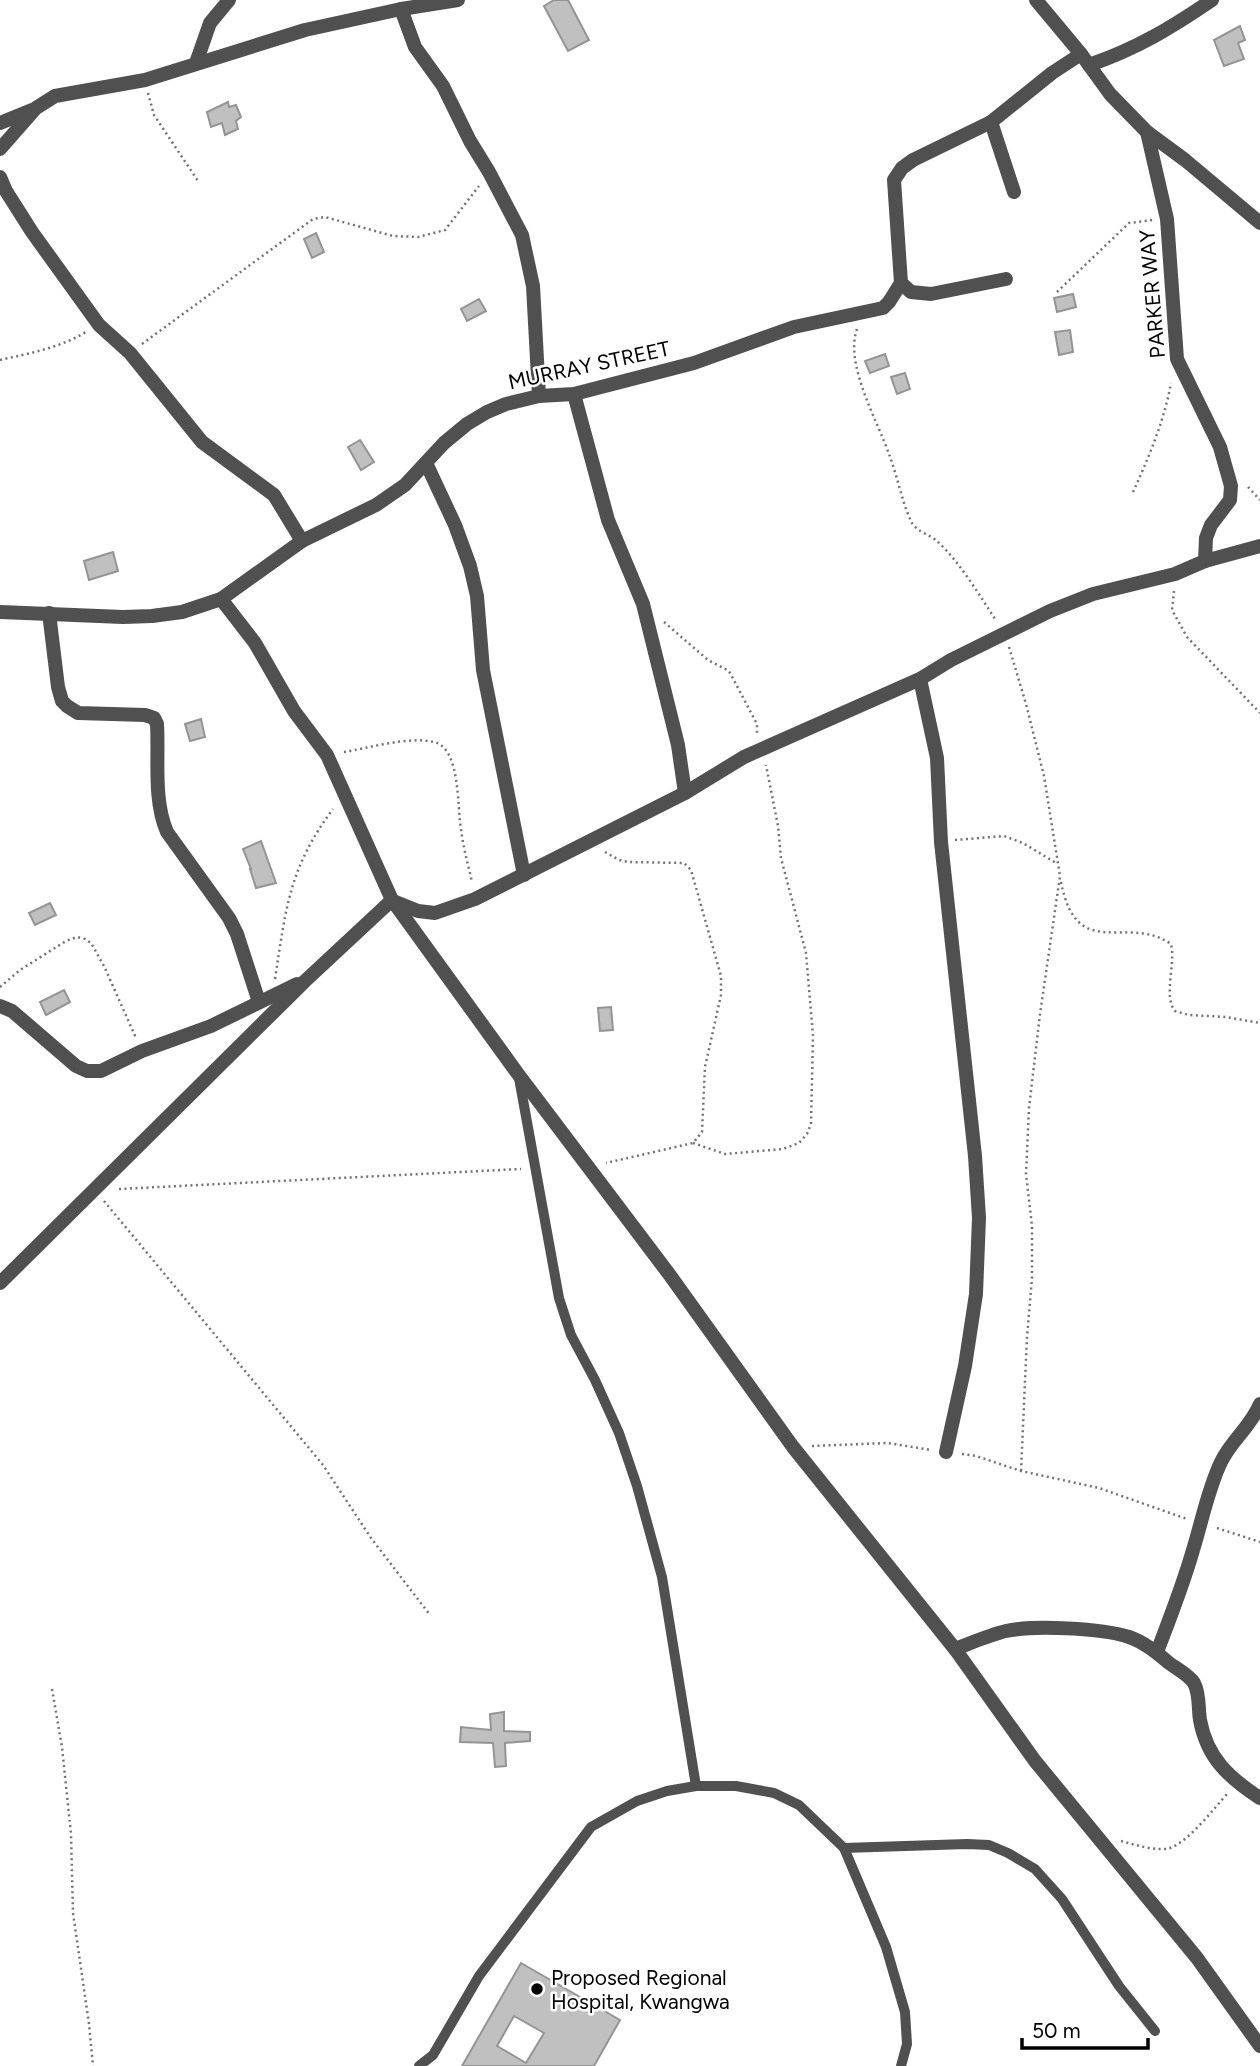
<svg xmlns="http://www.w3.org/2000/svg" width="1260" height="2066" viewBox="0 0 1260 2066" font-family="Figtree,sans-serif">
<rect width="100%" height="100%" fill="#fff"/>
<g fill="#c0c0c0" stroke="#949494" stroke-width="2" fill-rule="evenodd">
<path d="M554,0h14l21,40 -21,11 -24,-45z"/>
<path d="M1240,26l5,14 -7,3 6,16 -20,7 -10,-26z"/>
<path d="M228,102l1,5 7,-2 5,12 -5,4 2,8 -13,6 -3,-12 -11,4 -4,-15z"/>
<path d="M316,233l8,19 -12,6 -8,-19z"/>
<path d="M1073,294l3,13 -19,5 -3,-14z"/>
<path d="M479,299l7,12 -19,10 -6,-12z"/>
<path d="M1070,330l3,22 -14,3 -4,-23z"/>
<path d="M885,354l4,12 -19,7 -5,-12z"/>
<path d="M905,373l5,16 -13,5 -6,-17z"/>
<path d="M360,440l14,22 -13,8 -13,-23z"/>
<path d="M113,552l5,19 -29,9 -5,-19z"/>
<path d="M201,719l4,18 -15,4 -5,-17z"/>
<path d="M261,841l15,42 -20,5 -6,-19h1l-8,-20z"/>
<path d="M50,903l6,12 -21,10 -6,-12z"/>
<path d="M64,990l6,12 -24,13 -6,-13z"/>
<path d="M611,1007l2,23 -13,1 -2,-23z"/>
<path d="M504,1712v19l26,1v9l-25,2 1,23 -11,1 -2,-24 -33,-1 1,-15 30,3 -1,-16z"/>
<path d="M521,1963l99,57 -26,46h-132zM514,2016l30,17 -18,30 -29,-17z"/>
</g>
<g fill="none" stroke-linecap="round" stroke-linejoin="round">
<g stroke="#727272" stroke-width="2.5" stroke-dasharray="2 3.5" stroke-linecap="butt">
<path d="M148,93l6,22 44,66"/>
<path d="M1057,292l72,-69 24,-3"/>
<path d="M857,329c-13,36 22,94 33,128 8,21 12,46 22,66 5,9 19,12 26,19 21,19 42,54 57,77"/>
<path d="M142,344l171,-125 12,-2 68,19 25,1 27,-7 34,-44"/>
<path d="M0,360c31,-7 59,-12 86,-28"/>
<path d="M1248,487l12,13"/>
<path d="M1133,492c16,-35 31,-71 38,-109"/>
<path d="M1174,591l-2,19 15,27 73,76"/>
<path d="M664,622l44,38 21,11 28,53v9"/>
<path d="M1009,647l17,57 18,72 16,100 -20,138 -11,94 -3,66 6,52v52l-5,59 -6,134"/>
<path d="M344,752c25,-4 65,-16 90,-10 27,6 23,66 27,87 2,18 7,35 11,53"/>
<path d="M955,840l49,-4 19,7 33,20"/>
<path d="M605,852l14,8 9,2 56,1 7,7 30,106v19l-16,72 -3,65 -9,11 -87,20"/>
<path d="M1061,882c16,82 65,31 110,62 5,20 -8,52 4,67l14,4 37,2 34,6"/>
<path d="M275,979c11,-71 14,-111 58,-170"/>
<path d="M0,987l20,-17 46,-29 11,-4 8,2 6,4 13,23 32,72"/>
<path d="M693,1143l32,11 58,-5 16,-6 8,-9 4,-10 2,-88 -7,-83 -25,-95 -3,-32 -12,-61"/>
<path d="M119,1189l402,-20"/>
<path d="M104,1201l219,264 48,73 59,77"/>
<path d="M812,1446l76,-3 43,7"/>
<path d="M962,1454l14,2 45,15 78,17 88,31"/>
<path d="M1217,1528l43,14"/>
<path d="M52,1689l10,58 9,87 2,79 16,111 4,42"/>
<path d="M1121,1841c15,4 30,9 45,8 20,-3 48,-41 62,-56"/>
</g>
<g stroke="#505050" stroke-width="10">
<path d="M519,1078l40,220 12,37 24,45 24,53 18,53 25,91 34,209"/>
<path d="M844,1848l123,-4 22,1 19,8 27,16 27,30 57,87 36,45"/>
<path d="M419,2066l14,-11 46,-79 112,-149 46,-26 30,-10 29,-5h40l38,7 25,12 45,43 42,99 19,65 2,32 -6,22"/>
</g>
<g stroke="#505050" stroke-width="14">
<path d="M1036,0l45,54 29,40 37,38 38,28 75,63"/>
<path d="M401,9l14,38 28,39 27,55 19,31 33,63 11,51 6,110"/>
<path d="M196,63l14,-40 19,-23"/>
<path d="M1089,65c47,-16 82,-37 123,-65"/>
<path d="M991,122l23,70"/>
<path d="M0,123l32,-13"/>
<path d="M1147,132l20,87 10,140 43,88 11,39 -1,14 -19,25 -5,13 -1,23"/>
<path d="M0,149l36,-41 19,-12 90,-16 160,-50 96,-21 57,-9"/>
<path d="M0,177l6,14 26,41 67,93 31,28 72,89 72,53 28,46"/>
<path d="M901,283l10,9 20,2 75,-15"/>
<path d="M574,394l34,126 35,84 35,141 7,48"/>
<path d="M426,463l29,62 15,41 7,30 6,74 41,205"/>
<path d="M221,599l34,44 39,68 33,44 65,145 126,174 151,200 124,173 162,202 80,112 162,197 63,88"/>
<path d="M0,612l123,5 29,-1 30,-4 39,-13 81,-58 74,-36 29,-20 39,-42 23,-19 20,-12 19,-8 33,-8 35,-2 120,-31 100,-36 89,-19 6,-6 12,-19 -7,-103 8,-12 11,-8 78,-38 61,-49 29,-19"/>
<path d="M49,613l9,74 4,14 5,5 11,7 67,2 9,3 3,6c2,34 -4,76 10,108l62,86 8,16 22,68"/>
<path d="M920,679l17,79 4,84 34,314 4,62 -3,76 -11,72 -19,86"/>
<path d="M393,901l25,10 17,2 40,-14 210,-106 59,-36 176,-78 31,-19 99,-49 43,-17 82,-20 30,-13 55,-15"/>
<path d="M0,1006l12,5 64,55 11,5h14l41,-20 69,-25 86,-42"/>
<path d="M0,1283l305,-302 87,-81"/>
<path d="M955,1649c16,-6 34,-14 51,-18 28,-6 95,-3 123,6 15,5 28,16 40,26 8,6 20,12 25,20 6,11 4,25 6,37 7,38 29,58 60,78"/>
<path d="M1157,1652c13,-34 26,-67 36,-102 9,-29 15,-61 28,-88 11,-23 29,-34 39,-58"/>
</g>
</g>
<circle fill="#000" stroke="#fff" stroke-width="2.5" cx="537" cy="1989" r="7"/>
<g text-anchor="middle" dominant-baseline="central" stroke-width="5" stroke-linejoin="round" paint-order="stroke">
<g font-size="21" fill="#000" stroke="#fff">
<text transform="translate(1152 294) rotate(-95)">PARKER WAY</text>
<text transform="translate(589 365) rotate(-12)">MURRAY STREET</text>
</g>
<g font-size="21" fill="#000" stroke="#fff" text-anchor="start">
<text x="551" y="1977">Proposed Regional<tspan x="551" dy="24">Hospital, Kwangwa</tspan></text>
</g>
</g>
<path d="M1022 2038v10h126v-10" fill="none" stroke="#000000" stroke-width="3.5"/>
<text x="1032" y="2038" font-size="21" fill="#000000" stroke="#ffffff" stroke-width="5" paint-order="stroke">50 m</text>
</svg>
